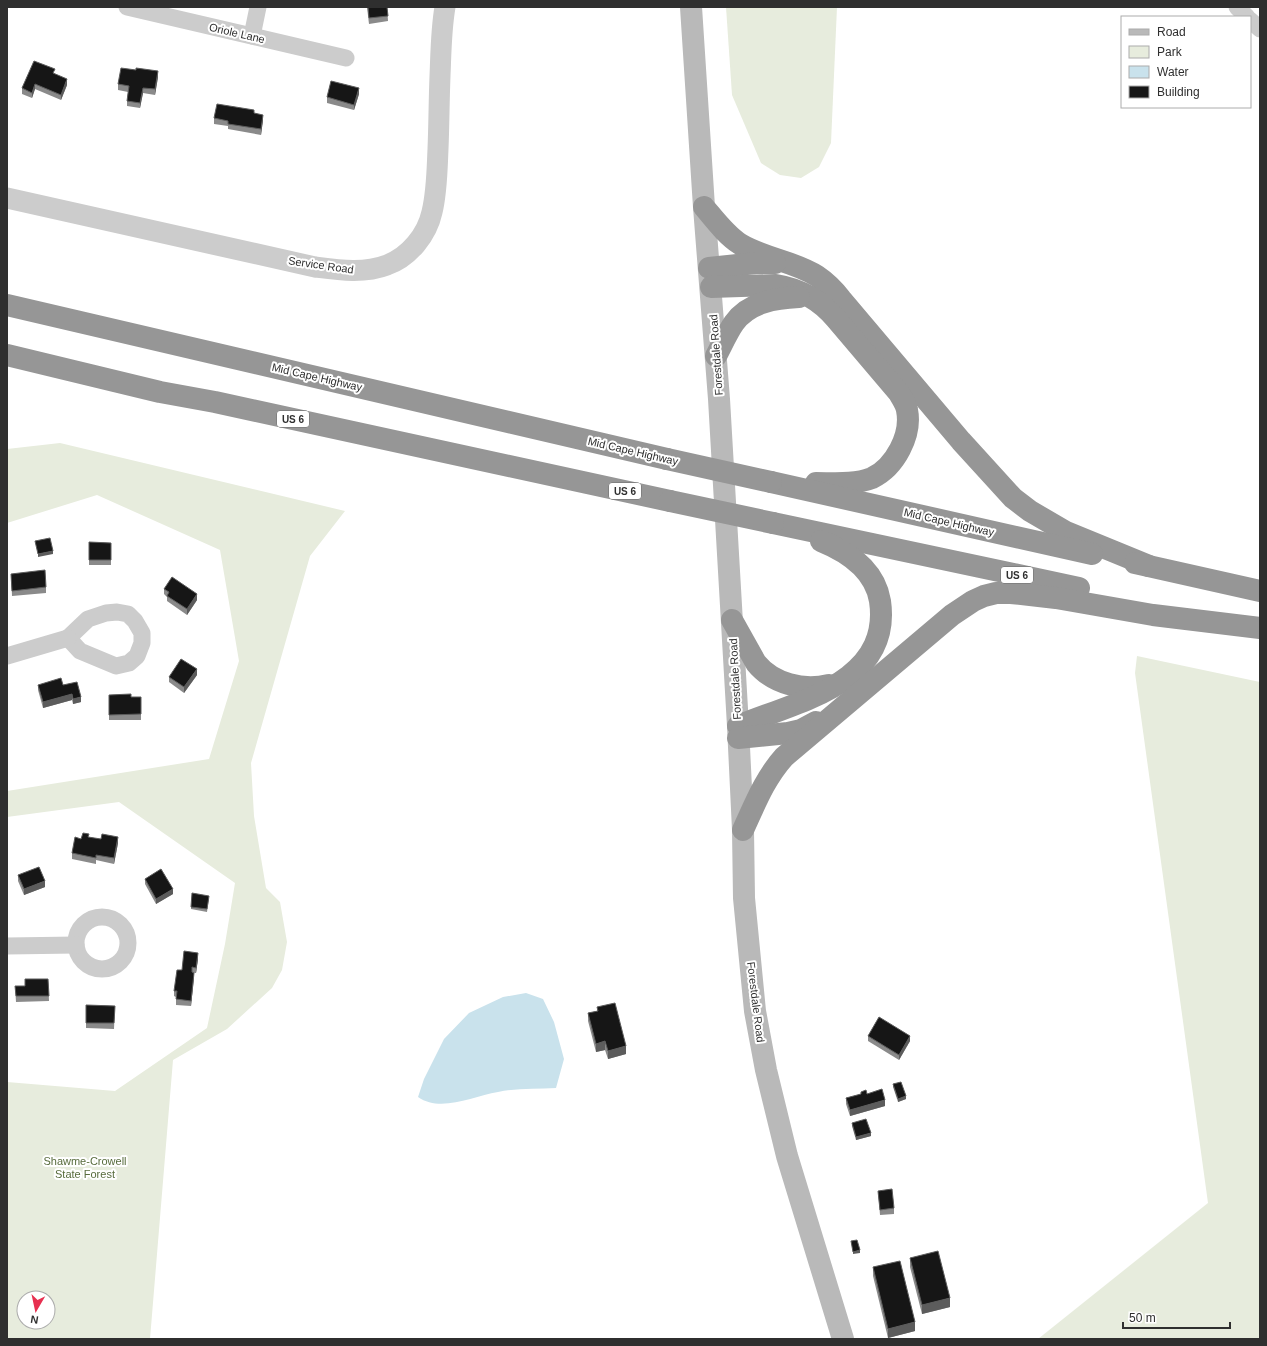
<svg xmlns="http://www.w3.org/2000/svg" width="1267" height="1346" viewBox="0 0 1267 1346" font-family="Arial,sans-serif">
<rect width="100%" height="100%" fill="#fff"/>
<g fill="#e7ecdd" fill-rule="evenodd">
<path d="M726,7h111l-6,136 -12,24 -18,11 -21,-3 -19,-12 -29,-68z"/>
<path d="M60,443l285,68 -35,45 -59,207 3,53 12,72 14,14 7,40 -5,28 -10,18 -45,41 -54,31 -23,279h-143v-257l108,9 92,-63 18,-84 10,-61 -116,-81 -112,15v-26l202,-32 30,-98 -19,-111 -123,-55 -90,28v-74zM24,1298h24v24h-24z"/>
<path d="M1137,656l123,26v657h-222l170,-136 -73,-530z"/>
</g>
<path fill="#c9e2ec" d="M526,993l17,6 11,23 10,37 -8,29c-19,1 -39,0 -58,4 -25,4 -57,21 -80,5l6,-18 20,-40 25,-26 34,-16z"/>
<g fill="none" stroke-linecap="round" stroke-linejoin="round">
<g stroke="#ccc" stroke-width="17">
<path d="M127,7l219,51"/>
<path d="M1237,7l10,10"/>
<path d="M1250,20l10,9"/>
<path d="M252,36l6,-29"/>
<path d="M117,612l11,2 7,7 7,12v10l-5,13 -8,7 -13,3 -36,-15 -12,-13 20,-19 18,-6z"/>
<path d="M7,656l61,-18"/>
<circle cx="102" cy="943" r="26"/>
<path d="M7,946l69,-1"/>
</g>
<path stroke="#ccc" stroke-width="21" d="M7,198l308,69c23,3 49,7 72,-2 22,-8 40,-30 45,-53 5,-20 5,-42 6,-63 1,-24 1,-48 2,-73 1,-23 1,-46 5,-69"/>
<path stroke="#b9b9b9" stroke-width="22" d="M691,7l13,200 15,192 19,327 5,104 1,68 11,113 11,59 21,86 56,183"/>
<g stroke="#969696" stroke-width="22">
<path d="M704,207c11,13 22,28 36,37 25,15 54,17 77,32 9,6 17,14 24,23l120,142 52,57 17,13 36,21 83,34"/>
<path d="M709,268l47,-5h19"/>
<path d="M711,287l65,-2c25,4 44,15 60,34l63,74c3,6 7,11 8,17 5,25 -12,57 -35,68 -18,7 -38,5 -56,5"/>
<path d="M7,305l660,154"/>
<path d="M7,355l153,37 55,10 455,99"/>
<path d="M716,356c6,-11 11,-23 18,-33 15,-21 42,-25 65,-26"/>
<path d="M771,482l321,72"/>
<path d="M773,523l306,65"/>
<path d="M1135,563l125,28"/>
<path d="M732,620l24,43c17,21 47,28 73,22"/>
<path d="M738,726c57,-24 154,-42 142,-125 -5,-31 -32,-49 -59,-60"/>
<path d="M738,738l50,-5 13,-3 15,-8"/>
<path d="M743,830c12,-26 22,-52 41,-73l168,-142 21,-14 11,-5 12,-3h15l45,5 97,17 107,13"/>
</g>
<g stroke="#969696" stroke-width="22">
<path d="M667,459l104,23"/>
<path d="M670,501l103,22"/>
</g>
</g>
<g fill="#8a8a8a">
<path d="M367,7h20l1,14 -19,3z"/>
<path d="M55,74l12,11 -6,15 -26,-11 -3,9 -10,-4v-6z"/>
<path d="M158,77l-3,18 -12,-2 -3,15 -13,-2v-5l1,-9 -10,-2v-6z"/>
<path d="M359,94l-5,16 -27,-7v-6z"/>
<path d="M254,113l9,7 -2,15 -33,-6v-3l-14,-2v-6z"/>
<path d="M89,542l22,1v22h-22z"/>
<path d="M11,574l35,13v6l-34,3z"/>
<path d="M164,589l33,11 -10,15 -20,-14v-4l-3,-3z"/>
<path d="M197,675l-13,18 -15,-11v-5z"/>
<path d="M38,685h25l18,17 -8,2 -1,-4 -29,8 -5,-18z"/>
<path d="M109,695l22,2h10v23h-32z"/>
<path d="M89,837l29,6 -4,21 -18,-4v4l-24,-5v-6l9,-14z"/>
<path d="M18,875l27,12 -21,8 -6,-14z"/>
<path d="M145,879l28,15 -17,10 -11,-20z"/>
<path d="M209,898l-2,14 -16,-3v-2z"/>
<path d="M198,959l-2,14h-2l-3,33 -15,-1v-8l-2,-1v-5l8,-21z"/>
<path d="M48,979l1,22 -33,1 -1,-16h10z"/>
<path d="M86,1005l29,1 -1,23 -28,-1z"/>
<path d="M597,1007l29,47 -18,5 -3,-9 -9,2 -8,-31v-8l9,-2z"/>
<path d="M868,1036l42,5 -11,19 -31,-19z"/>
<path d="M893,1084l13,15 -8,3 -5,-15z"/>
<path d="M861,1092l6,2 18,12 -35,10 -4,-12v-6l15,-4z"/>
<path d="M852,1123l19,13 -15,4 -4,-14z"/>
<path d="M878,1191l16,17v6l-14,1z"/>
<path d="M910,1258l40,49 -28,7 -12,-47z"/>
<path d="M873,1267l42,64 -27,7 -15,-62z"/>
</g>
<g fill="#5c5c5c">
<path d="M158,71v6l-3,18v-6z"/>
<path d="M67,79v6l-6,15v-5z"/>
<path d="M35,84v5l-3,9v-5z"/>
<path d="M143,88v5l-3,15v-5z"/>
<path d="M359,88v6l-5,16v-5z"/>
<path d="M263,115v5l-2,15v-6z"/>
<path d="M53,551v3l-15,3v-3z"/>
<path d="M197,594v6l-10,15v-6z"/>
<path d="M197,669v6l-13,18v-6z"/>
<path d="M72,694v6l-29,8v-6z"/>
<path d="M81,697v5l-8,2v-5z"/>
<path d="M118,837v6l-4,21v-6z"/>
<path d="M45,881v6l-21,8v-6z"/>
<path d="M173,889v5l-17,10v-5z"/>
<path d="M198,953v6l-2,14v-5z"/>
<path d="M194,973v5l-3,28v-5z"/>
<path d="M910,1036v5l-11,19v-5z"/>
<path d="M605,1041v9l-9,2v-8z"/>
<path d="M626,1046v8l-18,5v-8z"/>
<path d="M906,1096v3l-8,3v-3z"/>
<path d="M885,1100v6l-35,10v-6z"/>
<path d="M871,1133v3l-15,4v-3z"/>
<path d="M860,1250v3l-7,1v-2z"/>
<path d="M950,1298v9l-28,7v-9z"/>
<path d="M915,1322v9l-27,7v-9z"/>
</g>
<g fill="#161616" stroke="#5c5c5c">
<path d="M368,7h19l1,9 -19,2z"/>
<path d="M34,61l21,8 -2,4 14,6 -6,16 -26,-11 -3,9 -10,-5z"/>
<path d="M121,68l15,2v-2l22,3 -3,18 -12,-1 -3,15 -13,-2 2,-15 -11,-2z"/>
<path d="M331,81l28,7 -5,17 -27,-8z"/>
<path d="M217,104l37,6v3l9,2 -2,14 -33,-5v-3l-14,-3z"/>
<path d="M50,538l3,13 -15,3 -3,-13z"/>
<path d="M89,542l22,1v17h-22z"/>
<path d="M45,570l1,17 -34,4 -1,-17z"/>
<path d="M172,577l25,17 -10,15 -20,-13 2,-4 -5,-3z"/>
<path d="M181,659l16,10 -13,18 -15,-10z"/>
<path d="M61,678l2,7 14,-3 4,15 -8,2 -1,-5 -29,8 -5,-17z"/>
<path d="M131,694v3h10v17l-32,1v-20z"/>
<path d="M83,833l6,1 -1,3 13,2 1,-5 16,3 -4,21 -18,-3v3l-24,-5 3,-16 6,2z"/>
<path d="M39,867l6,14 -21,8 -6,-14z"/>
<path d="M161,869l12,20 -17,10 -11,-20z"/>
<path d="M192,893l17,3 -2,13 -16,-2z"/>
<path d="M184,951l14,2 -2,15 -4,-1v5l2,1 -3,28 -15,-2 1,-8h-3l3,-21h5z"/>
<path d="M25,979h23l1,17h-33l-1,-10h10z"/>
<path d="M615,1003l11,43 -18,5 -3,-10 -9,3 -8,-31 10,-2 -1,-4z"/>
<path d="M86,1005l29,1 -1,17h-28z"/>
<path d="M879,1017l31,19 -11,19 -31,-19z"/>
<path d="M901,1082l5,14 -8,3 -5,-15z"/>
<path d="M882,1089l3,11 -35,10 -4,-12 15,-4v-2l5,-2 1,4z"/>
<path d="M866,1119l5,14 -15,4 -4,-14z"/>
<path d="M892,1189l2,19 -14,2 -2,-19z"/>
<path d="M857,1240l3,10 -7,2 -2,-11z"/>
<path d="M938,1251l12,47 -28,7 -12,-47z"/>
<path d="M900,1261l15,61 -27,7 -15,-62z"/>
</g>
<g text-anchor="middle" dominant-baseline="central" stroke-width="4" stroke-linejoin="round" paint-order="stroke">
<g fill="#fff" stroke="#6d6d6d" stroke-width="1">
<rect x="277" y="411" width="32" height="16" rx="3"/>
<rect x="609" y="483" width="32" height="16" rx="3"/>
<rect x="1001" y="567" width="32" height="16" rx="3"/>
</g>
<g font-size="10" font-weight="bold" fill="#2f2f2f">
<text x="293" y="419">US 6</text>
<text x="625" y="491">US 6</text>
<text x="1017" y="575">US 6</text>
</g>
<g font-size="11" fill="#2f2f2f" stroke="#fff">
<text transform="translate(237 33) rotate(13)">Oriole Lane</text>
<text transform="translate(321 265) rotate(8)">Service Road</text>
<text transform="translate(716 355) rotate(-94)">Forestdale Road</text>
<text transform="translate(317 377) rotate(13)">Mid Cape Highway</text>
<text transform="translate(633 451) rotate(13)">Mid Cape Highway</text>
<text transform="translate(949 522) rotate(13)">Mid Cape Highway</text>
<text transform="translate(735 679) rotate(-93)">Forestdale Road</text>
<text transform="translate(756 1002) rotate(83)">Forestdale Road</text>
</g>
<g font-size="11" fill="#576b3c" stroke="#fff">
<text x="85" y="1161">Shawme-Crowell<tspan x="85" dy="13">State Forest</tspan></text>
</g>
</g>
<rect width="1267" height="1346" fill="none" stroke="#2f2f2f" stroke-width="16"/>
<rect x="1121" y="16" width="130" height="92" fill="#ffffff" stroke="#acacac"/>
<rect x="1129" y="29" width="20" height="6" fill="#b9b9b9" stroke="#acacac"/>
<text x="1157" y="36" font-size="12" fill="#2f2f2f">Road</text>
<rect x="1129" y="46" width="20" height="12" fill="#e7ecdd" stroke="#acacac"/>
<text x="1157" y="56" font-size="12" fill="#2f2f2f">Park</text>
<rect x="1129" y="66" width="20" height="12" fill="#c9e2ec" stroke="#acacac"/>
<text x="1157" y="76" font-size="12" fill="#2f2f2f">Water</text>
<rect x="1129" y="86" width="20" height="12" fill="#161616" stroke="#acacac"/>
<text x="1157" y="96" font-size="12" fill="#2f2f2f">Building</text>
<g transform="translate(36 1310) rotate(189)"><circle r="19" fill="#ffffff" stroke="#acacac"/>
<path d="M0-3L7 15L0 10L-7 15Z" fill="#e73050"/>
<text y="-6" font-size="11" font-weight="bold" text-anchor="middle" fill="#2f2f2f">N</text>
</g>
<path d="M1123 1322v6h107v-6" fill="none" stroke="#2f2f2f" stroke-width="2"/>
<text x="1129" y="1322" font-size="12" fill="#2f2f2f" stroke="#ffffff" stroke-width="3" paint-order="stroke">50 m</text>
</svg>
